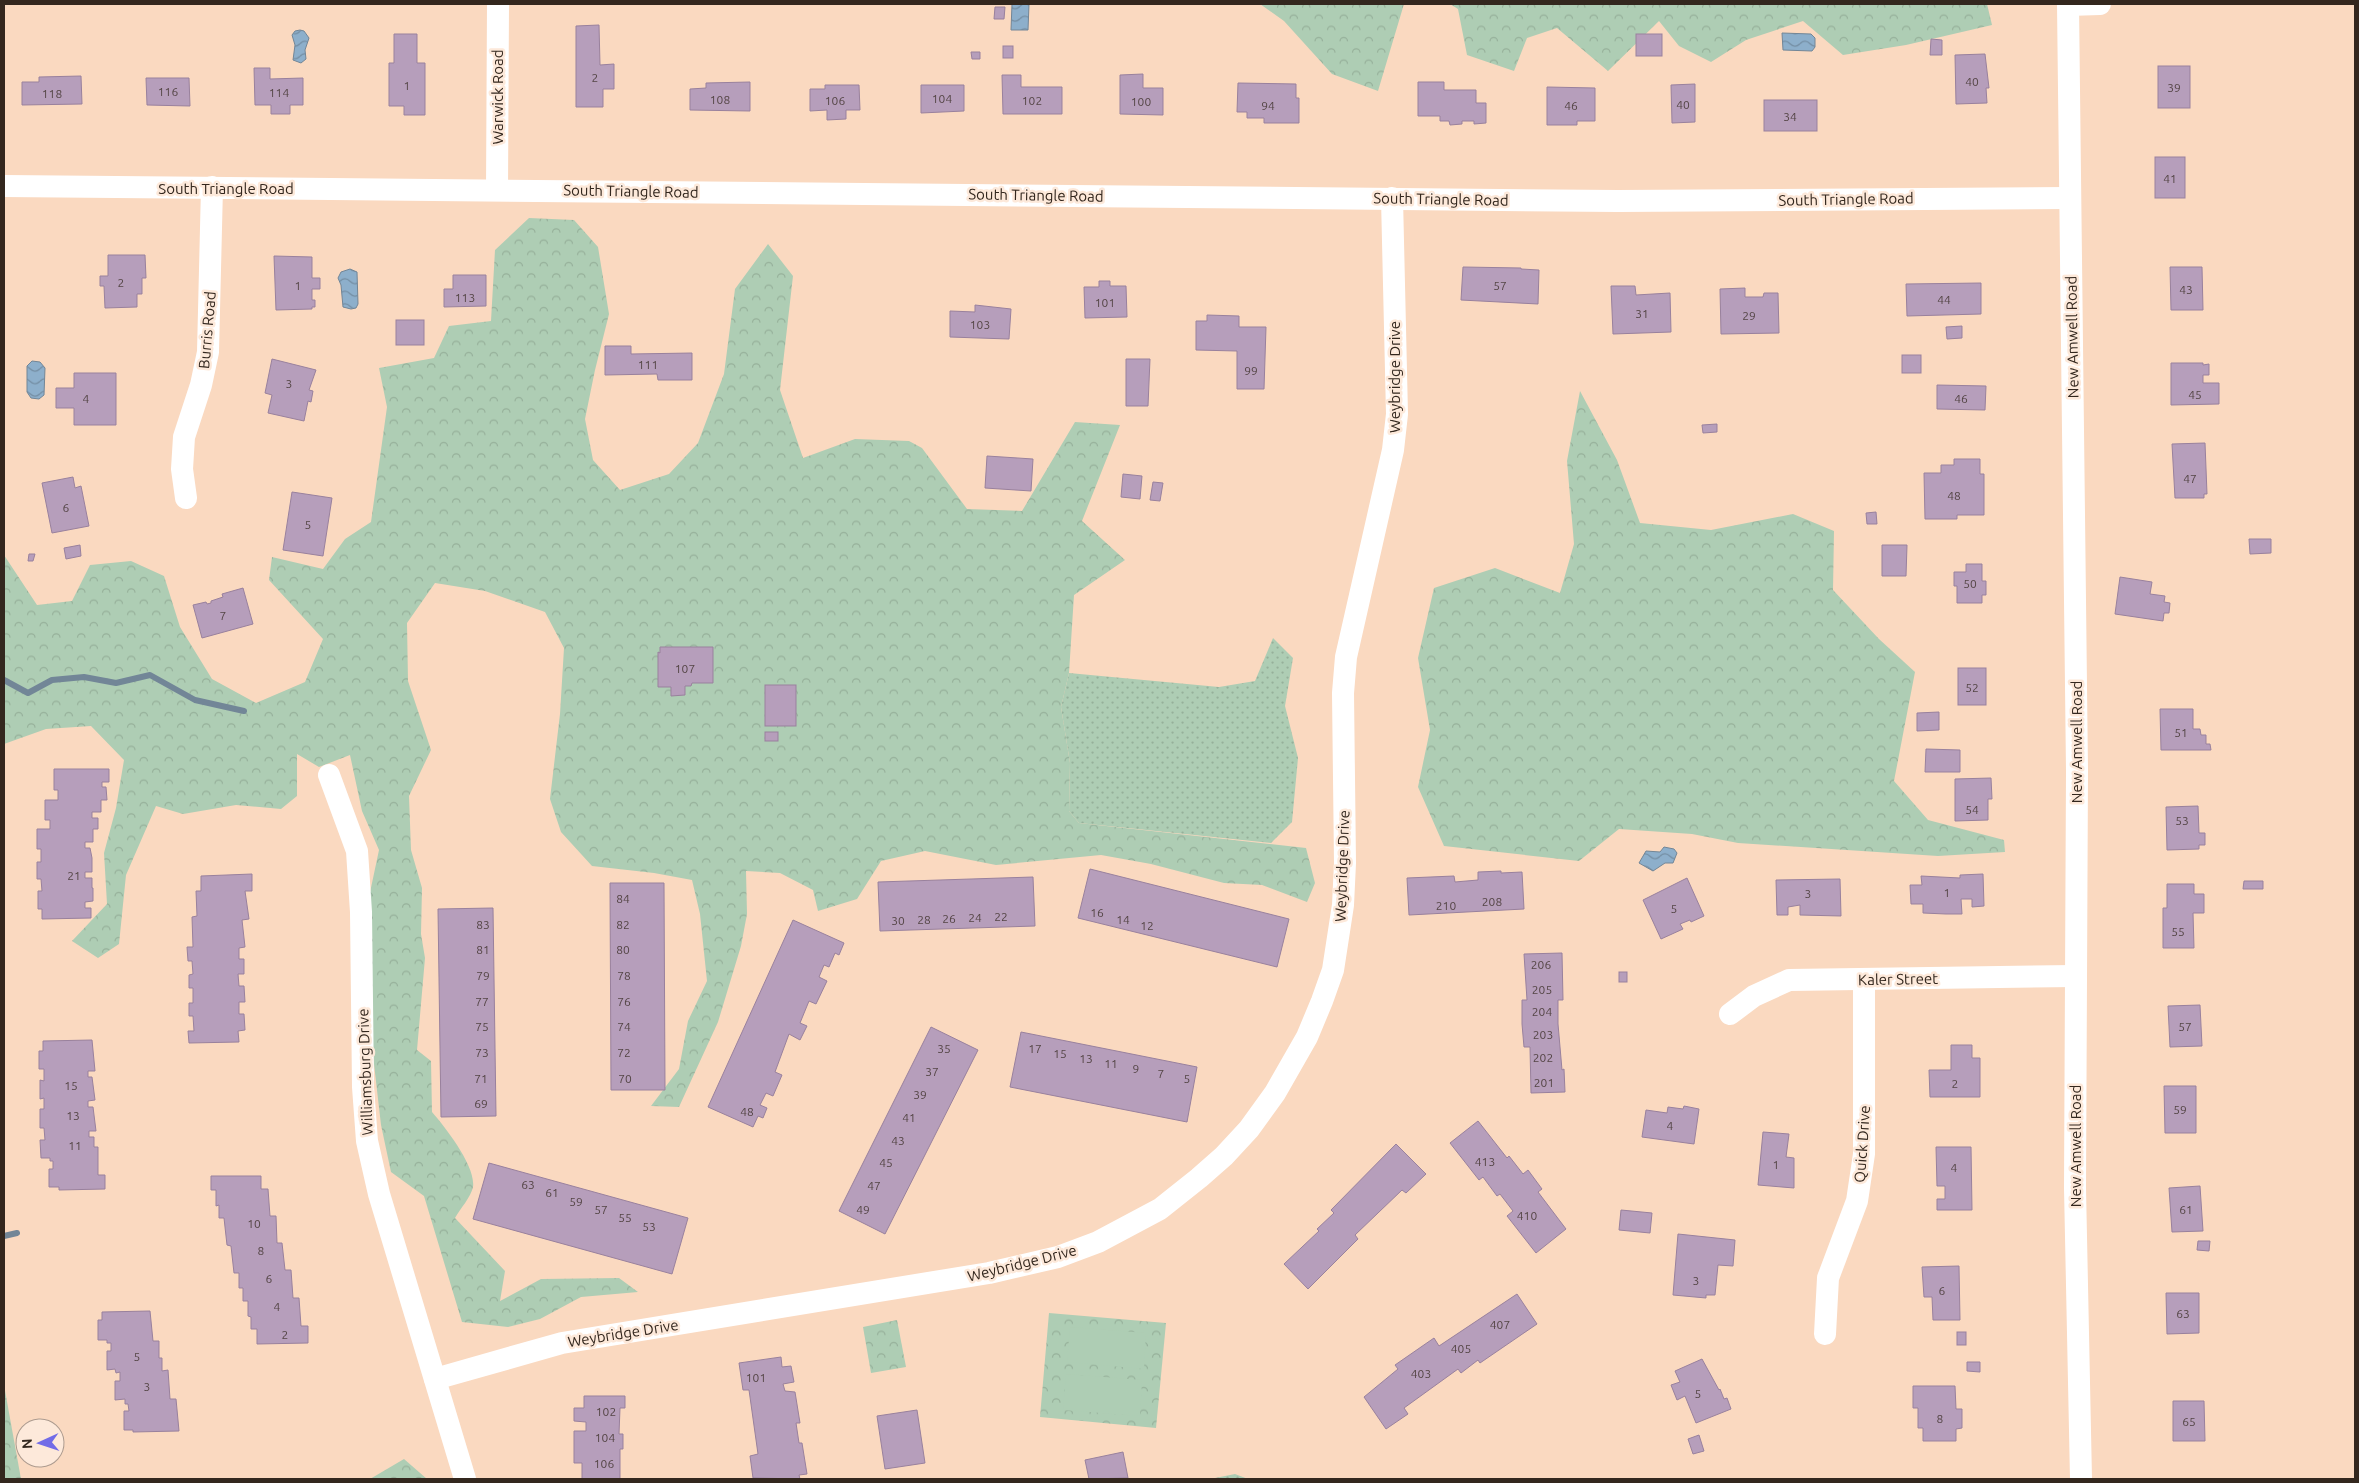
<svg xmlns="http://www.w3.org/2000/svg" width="2359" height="1483" viewBox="0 0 2359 1483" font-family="Ubuntu,sans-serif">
<defs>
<pattern id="grass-dots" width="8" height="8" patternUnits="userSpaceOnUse" patternTransform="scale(1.25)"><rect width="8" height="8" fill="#aecdb4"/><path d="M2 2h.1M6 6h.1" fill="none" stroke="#96b09a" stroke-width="1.8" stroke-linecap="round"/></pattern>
<pattern id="forest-crowns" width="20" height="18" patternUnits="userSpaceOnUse" patternTransform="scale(1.25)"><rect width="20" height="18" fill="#aecdb4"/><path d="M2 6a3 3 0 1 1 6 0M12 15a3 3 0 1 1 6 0" fill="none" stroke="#96b09a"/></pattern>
<pattern id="water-waves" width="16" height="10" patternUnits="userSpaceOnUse" patternTransform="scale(1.25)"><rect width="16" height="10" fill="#8dafcb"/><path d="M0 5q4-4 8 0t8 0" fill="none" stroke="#748ea4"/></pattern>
</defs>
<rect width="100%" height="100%" fill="#fad9c0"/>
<g fill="url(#grass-dots)">
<path d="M1273,638l20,20 -8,48 13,52 -6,64 -21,21 -192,-20 -10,-12 1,-48 -9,-56 8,-34 150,14 36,-6z"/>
<path d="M1235,1474l13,5h-38z"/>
</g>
<g fill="url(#forest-crowns)">
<path d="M1260,4h144l-26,87 -46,-17 -48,-53z"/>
<path d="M1450,4h537l5,21 -86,20 -63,10 -40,-34 -57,19 -35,22 -32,-16 -20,-25 -51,50 -51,-43 -30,10 -13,33 -47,-16 -9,-46z"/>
<path d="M529,218l45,2 24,27 11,67 -14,56 -10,49 8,41 27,30 49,-16 29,-31 26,-69 11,-85 33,-45 25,32 -13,114 23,68 52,-19 54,2 13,7 45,61 55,2 53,-89 45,3 -38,96 43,39 -51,35 -5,78 -8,34 9,56 -1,48 10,12 227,25 9,35 -8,19 -45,-17 -38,-2 -73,-19 -50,-9 -105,10 -71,-14 -44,10 -24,38 -39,12 -5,-21 -33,-17 -34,-2 1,43 -6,32 -23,76 -39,85 -28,-1 28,-37 9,-48 19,-40 -7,-67 -8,-34 -38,-7 -62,-7 -31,-34 -11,-33 10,-85 4,-66 -19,-36 -60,-21 -50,-8 -28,40 1,58 23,69 -22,46 2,54 11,38 -1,46 4,24 -8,92 14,11 1,51c13,15 44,54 41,75 -2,10 -13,22 -18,31l50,53 -5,30 41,-22 78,-1 19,14 -57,5 -41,22 -32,8 -46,-5 -38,-126 -33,-24 -10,-47 -7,-61 -9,-148 14,-66 -17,-39 -12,-56 -31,12 -22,-13v42l-16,13 -45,-4 -53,9 -27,-8 -30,69 -7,69 -21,14 -26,-17 35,-37 -3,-51 12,-45 8,-48 -33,-34 -45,3 -42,15v-189l33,50 35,-4 18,-36 41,-4 33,15 16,51 32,52 44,24 49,-21 18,-43 -54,-59 3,-23 51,12 22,-30 26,-17 16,-115 -8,-39 55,-10 15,-32 42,-5 4,-71z"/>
<path d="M1580,391l37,69 23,63 71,7 82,-16 41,17 -1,59 46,49 36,33 -21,109 34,39 76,20 1,12 -67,4 -200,-13 -46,-9 -73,-5 -40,32 -135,-15 -26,-59 12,-57 -12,-72 16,-70 61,-20 65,25 14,-49 -7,-83z"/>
<path d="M1049,1313l117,10 -10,105 -116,-11z"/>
<path d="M897,1320l9,47 -35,6 -8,-46z"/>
<path d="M4,1385l17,94h-17z"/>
<path d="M404,1459l23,20h-57z"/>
</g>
<g fill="#aecdb4">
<path d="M1070,1327l76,6 -2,36 -77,-7z"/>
<path d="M1066,1374l76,6 -2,36 -77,-6z"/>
</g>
<g fill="url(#water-waves)" stroke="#728697">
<path d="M1012,4h17l-1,26h-17z"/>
<path d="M300,30l4,1 5,7 -4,12 1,9 -5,4 -8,-3 2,-15 -3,-10 3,-4z"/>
<path d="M1782,33l29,1 4,4v9l-3,4 -29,-1z"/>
<path d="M350,269l7,3 1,32 -2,4 -5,1 -8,-2 -2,-22 -3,-7 3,-6z"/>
<path d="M32,361l8,1 5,6 -1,27 -5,4 -8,-1 -4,-6v-26z"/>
<path d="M1664,847l10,2 3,4 -4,10h-8l-12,8 -14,-8 7,-12 14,1z"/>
</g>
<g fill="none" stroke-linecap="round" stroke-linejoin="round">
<g stroke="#728697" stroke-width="6">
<path d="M4,680l24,13 24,-13 32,-3 32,6 34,-8 45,25 49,11"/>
<path d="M4,1236l13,-3"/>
</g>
</g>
<g fill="#b69ebb" stroke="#99819d">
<path d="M995,7h10l-1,12h-10z"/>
<path d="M599,25l1,40 14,-1v25h-11v18h-27v-81z"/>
<path d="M394,34h23v29h8v52h-21v-9h-15v-43h5z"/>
<rect x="1636" y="34" width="26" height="22"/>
<path d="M1931,39l11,1v15h-12z"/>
<rect x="1003" y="46" width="10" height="12"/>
<path d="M971,52h9v7h-8z"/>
<path d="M1985,54l4,34h-3l1,15 -31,1 -1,-49z"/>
<rect x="2158" y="66" width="32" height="42"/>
<path d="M254,68h16v11l33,-1v27h-13v9h-19v-9h-16z"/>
<path d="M1143,74v14h20v27l-43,-1v-39z"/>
<path d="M1002,75h19v12h41v27h-59z"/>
<path d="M81,76l1,28 -60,1v-23h17v-5z"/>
<path d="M146,78h43l1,28 -43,-1z"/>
<path d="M750,82v29l-60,-1v-21l16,-1v-5z"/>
<path d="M1418,82h26v8h32v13h10v20l-12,1v-3h-12v3l-12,1 -1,-4h-9v-5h-22z"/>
<path d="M1238,83l58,1v14h3v25h-35v-5h-17v-6h-10z"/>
<path d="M1695,84v38l-23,1 -1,-38z"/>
<path d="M825,85h34l1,25h-14v9l-19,1v-10l-17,1v-22h15z"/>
<path d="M921,85h43v26l-43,2z"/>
<path d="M1547,87l48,1v33h-18v4h-30z"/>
<rect x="1764" y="100" width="53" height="31"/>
<rect x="2155" y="157" width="30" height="41"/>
<path d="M108,255h37l1,23h-4v16h-5v13l-32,1 -1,-22h-4v-10h8z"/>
<path d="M274,256l38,1v21h8v11h-8v11h3v7h-3v2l-36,1z"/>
<path d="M1463,267l58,1v1l18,1 -1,34 -77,-4z"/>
<path d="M2170,267h32l1,43h-32z"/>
<path d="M453,275h33v31l-42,1v-18h9z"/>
<path d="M1099,281h11v5h16l1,31 -42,1 -1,-31h15z"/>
<path d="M1981,283v31l-74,2 -1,-32z"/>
<path d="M1611,286h24l1,9 34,-2 1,39 -58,2z"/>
<path d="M1745,288v9h18l1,-4h14l1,40 -58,1 -1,-45z"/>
<path d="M975,305l36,4 -2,30 -59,-2v-26l25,1z"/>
<path d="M1207,315l32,1v11h27l-2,62h-27v-38l-41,-1v-29h11z"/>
<rect x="396" y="320" width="28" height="25"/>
<path d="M1962,326v12l-15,1 -1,-12z"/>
<path d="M605,346h26v8l61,-1v27h-34l-1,-6 -52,1z"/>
<rect x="1902" y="355" width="19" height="18"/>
<path d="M272,359l44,11 -7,20 4,1 -2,11 -3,-1 -4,20 -36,-8 4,-18 -7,-2z"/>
<path d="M1126,359h24l-2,47h-22z"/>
<path d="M2171,363h32v2l6,-1v11h-6v8h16v21l-48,1z"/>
<path d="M74,373h42v52h-42v-17h-18v-20h18z"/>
<path d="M1937,385l49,1 -1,24 -48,-1z"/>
<path d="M1717,424v8l-14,1 -1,-8z"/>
<path d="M2205,443l2,51h-3v4h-29l-3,-54z"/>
<path d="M987,456l46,3 -2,32 -46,-3z"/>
<path d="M1954,459h26v15h4v41h-27v4h-32l-1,-46h17v-8h13z"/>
<path d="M1123,474l19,2 -2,23 -19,-2z"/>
<path d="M73,477l2,11 6,-2 8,40 -37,7 -10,-50z"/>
<path d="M1153,482l10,1 -3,18 -10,-1z"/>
<path d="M292,492l40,6 -9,58 -40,-6z"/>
<path d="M1876,512l1,12h-10l-1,-11z"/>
<path d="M2249,539h22v14l-21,1z"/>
<path d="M80,545l1,11 -15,3 -2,-11z"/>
<path d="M1882,545h25l-1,31h-24z"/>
<path d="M29,554h6l-2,7h-5z"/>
<path d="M1966,564h16v17h4v14h-4v8h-25v-17h-3v-14h12z"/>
<path d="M2120,577l32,5 -2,12 15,2 -1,6 6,1 -1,10h-5l-1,8 -48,-7z"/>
<path d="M243,588l10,36 -51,14 -9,-33 13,-3 1,2 4,-1v-2l12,-4 -1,-3z"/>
<path d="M660,647h53v36h-21l-1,3h-6v9l-14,1v-9h-13v-35l2,1z"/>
<rect x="1958" y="668" width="28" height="37"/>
<rect x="765" y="685" width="31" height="41"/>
<path d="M2160,709h33v20h7l1,6h5v9h4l1,6h-50z"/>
<path d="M1939,712v18l-22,1v-18z"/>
<rect x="765" y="732" width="13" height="9"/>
<path d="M1926,749l34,1v22h-35z"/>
<path d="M54,769h55v13h-7v5h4l1,13h-6v12h-9v6h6v11h-5v13h-8v6h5l2,10v14h-7v6h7v10h1v13l-8,1v6h6v10l-49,1v-10h-4v-18h4l-1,-12h-4v-17h4v-13h-4v-20h13v-9h-5v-20h13v-10h-4z"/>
<path d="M1991,778l1,21h-4v21l-33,1v-42z"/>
<path d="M2198,806l1,27h6v12h-6v4l-32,1 -1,-43z"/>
<path d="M1090,869l199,50 -12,48 -199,-49z"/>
<path d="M1501,871v2l21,-1 2,37 -115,6 -2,-37 47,-2 1,6 23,-2v-8z"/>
<path d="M252,874v17h-7l4,28 -7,1 3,27 -6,1v11h5v15h-6l1,12h5l1,16h-6v12h5l1,16 -7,1 1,11 -50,1 -1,-12h6l-1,-15h-4v-13h4v-15h-4v-13l4,-1 -1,-13h-4l-1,-14h6l-1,-30 5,-1 -1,-25h5v-15z"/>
<path d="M1983,874l1,32 -12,1v-8h-11l1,15h-16l-23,-1v-9h-12l-1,-19h12l-1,-9 39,2v-3z"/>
<path d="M1033,877l2,49 -155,5 -2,-49z"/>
<path d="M1687,878l17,38 -13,6 -1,-2 -10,4 3,5 -22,10 -18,-39z"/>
<path d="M1840,879l1,37 -41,-1v-10l-12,2v8h-11l-1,-35z"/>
<path d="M2244,881h19v8h-20z"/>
<path d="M610,883h54l1,207h-54z"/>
<path d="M2167,884h27v10h10v19h-11l1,35h-31v-40h4z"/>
<path d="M493,908l3,208 -55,1 -3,-208z"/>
<path d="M793,920l51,23 -5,12 -4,-2 -6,14 -5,-2 -5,12 8,4 -11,23 -7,-3 -9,22 7,3 -7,14 -11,-6 -14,38 7,3 -9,21 -7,-3 -6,12 7,3 -4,10 -5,-2 -5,11 -45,-20z"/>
<path d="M1562,953l1,47h-5v24l4,46 2,-1 1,23 -34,1 -1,-46h-6l-2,-23v-24h5l-3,-46z"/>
<rect x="1619" y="972" width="8" height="10"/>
<path d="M2200,1005l2,41 -32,1 -2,-41z"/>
<path d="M931,1027l47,23 -93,184 -46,-23z"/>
<path d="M1021,1032l176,35 -10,55 -177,-35z"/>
<path d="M92,1040l3,31h-7v6h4l3,23 -7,1v6h5l3,24h-7v6h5v10h4v28h7v14l-46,1v-3h-10v-18h4v-8h-3v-3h-9l-1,-18h5l-1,-12h-4v-19h4v-11l-4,1v-19l4,1v-12h-5v-18h4v-10z"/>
<path d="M1951,1045h21v13h8v39h-50l-1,-27h22z"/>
<path d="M2164,1086h32v47h-31z"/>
<path d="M1684,1106l15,3 -5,35 -52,-7 4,-27 21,3 1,-6 15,2z"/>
<path d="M1478,1121l29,37 2,-2 14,18 5,-4 14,19 -4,3 28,37 -30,24 -29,-37 6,-5 -13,-17 -3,2 -14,-19 -4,3 -29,-37z"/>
<path d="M1763,1132l26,2 -3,23 8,1v30l-36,-3z"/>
<path d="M1396,1144l30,30 -20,19 -4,-3 -47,45 3,4 -50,50 -24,-25 35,-33 -2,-2 17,-16 -3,-3z"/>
<path d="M1936,1147h35l1,63h-35v-11h8v-13h-8z"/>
<path d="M489,1163l199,55 -16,56 -199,-55z"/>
<path d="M211,1176h50v13h7l2,27h6l1,27h5l3,27h6l2,28h6l2,28h7v17l-51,1v-15h-6v-12l-3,-1v-15h-5v-13h-4v-15h-5l-3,-27 -4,-1 -3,-27h-5v-13l-3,1v-16h-5z"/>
<path d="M2200,1186l3,45 -31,1 -3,-44z"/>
<path d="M1621,1210l31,3 -2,20 -31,-3z"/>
<path d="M1678,1234l57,6 -2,26 -15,-1 -3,30h-9v3l-33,-3z"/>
<path d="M2198,1241h12l-1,10 -12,-1z"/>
<path d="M1959,1266l1,54h-27l-1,-23h-8l-2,-30z"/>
<path d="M2166,1293h33v40l-32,1z"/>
<path d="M1517,1294l20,30 -57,39 -2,-3 -17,13 -3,-4 -54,39 4,6 -22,15 -22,-32 34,-28 -3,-4 39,-27 5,8z"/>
<path d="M150,1311l3,30h6v17h3v13l6,-1 2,29h6l3,32 -46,1v-2h-9v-19h5l-1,-7h-3v-5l-10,1v-19h5v-9l-4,1 -1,-4 -8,1v-19h4v-8h-4v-3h-9v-20h4v-8z"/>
<rect x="1957" y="1332" width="9" height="13"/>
<path d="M781,1357l1,10 9,-1 3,16 -11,2 2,7 10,1 5,31h-4l3,20h3l5,31 -8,1 1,4 -47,-1 -3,-22 8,-2 -9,-64h-6l-4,-27z"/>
<path d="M1702,1359l17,31 1,-1 4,10 3,-1 4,11 -35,14 -11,-27 -8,4 -6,-15 9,-3 -5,-11z"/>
<path d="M1967,1362h13v10l-13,-1z"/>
<path d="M1913,1386h42l1,23h6v19l-6,1v12h-33v-13h-5v-20h-5z"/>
<path d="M584,1396h41v12h-5l-1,26h4v15h-3v30h-38v-16h-8v-32h12v-9l-12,-1v-13h10z"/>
<path d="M2173,1401h31l1,40h-32z"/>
<path d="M917,1410l8,53 -40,6 -8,-53z"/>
<path d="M1699,1435l5,16 -11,3 -5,-15z"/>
<path d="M1123,1452l5,26 -39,1 -4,-19z"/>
</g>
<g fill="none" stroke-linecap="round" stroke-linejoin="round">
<g stroke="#fff" stroke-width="22">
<path d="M2068,4l9,767 -2,417 6,291"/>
<path d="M2068,5l32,-1"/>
<path d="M4,186l1614,15 451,-3"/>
<path d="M497,190l1,-186"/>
<path d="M186,498l-4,-29 2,-32 17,-52 7,-33 4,-165"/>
<path d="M329,775l28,76 4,61 2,175 4,54 12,53 86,285"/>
<path d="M1730,1014l24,-18 35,-16 286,-4"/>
<path d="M1825,1334l3,-56 29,-77 7,-47v-175"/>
<path d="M435,1379l127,-36 427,-70 69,-16 40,-15 62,-33 39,-31 25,-22 25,-27 26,-36 32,-56 15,-36 11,-31 10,-65 2,-42 -2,-170 3,-36 47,-207 4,-36 -5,-216"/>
</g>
</g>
<g text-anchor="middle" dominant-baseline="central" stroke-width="5" stroke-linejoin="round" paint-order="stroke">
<g font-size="12" fill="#544545">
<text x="595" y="77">2</text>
<text x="1972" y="81">40</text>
<text x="407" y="85">1</text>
<text x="2174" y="87">39</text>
<text x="168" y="91">116</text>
<text x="279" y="92">114</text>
<text x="52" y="93">118</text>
<text x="942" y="98">104</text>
<text x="720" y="99">108</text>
<text x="835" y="100">106</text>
<text x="1032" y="100">102</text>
<text x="1141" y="101">100</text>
<text x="1683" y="104">40</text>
<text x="1268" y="105">94</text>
<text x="1571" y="105">46</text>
<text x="1790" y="116">34</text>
<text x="2170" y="178">41</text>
<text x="121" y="282">2</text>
<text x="298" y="285">1</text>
<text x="1500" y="285">57</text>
<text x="2186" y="289">43</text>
<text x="465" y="297">113</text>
<text x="1944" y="299">44</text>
<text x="1105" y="302">101</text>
<text x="1642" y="313">31</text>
<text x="1749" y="315">29</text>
<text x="980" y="324">103</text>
<text x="648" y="364">111</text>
<text x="1251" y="370">99</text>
<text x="289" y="383">3</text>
<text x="2195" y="394">45</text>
<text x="86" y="398">4</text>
<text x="1961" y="398">46</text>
<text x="2190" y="478">47</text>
<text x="1954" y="495">48</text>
<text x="66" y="507">6</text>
<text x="308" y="524">5</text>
<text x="1970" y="583">50</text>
<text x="223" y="615">7</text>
<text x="685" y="668">107</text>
<text x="1972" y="687">52</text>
<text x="2181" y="732">51</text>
<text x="1972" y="809">54</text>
<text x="2182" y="820">53</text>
<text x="74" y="875">21</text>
<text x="1947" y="892">1</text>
<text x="1808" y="893">3</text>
<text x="623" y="898">84</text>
<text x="1492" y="901">208</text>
<text x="1446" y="905">210</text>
<text x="1674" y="908">5</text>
<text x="1097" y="912">16</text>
<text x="1001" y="916">22</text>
<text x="975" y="917">24</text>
<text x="949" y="918">26</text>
<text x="924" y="919">28</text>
<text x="1123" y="919">14</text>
<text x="898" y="920">30</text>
<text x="483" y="924">83</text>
<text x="623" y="924">82</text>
<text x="1147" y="925">12</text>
<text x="2178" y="931">55</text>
<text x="483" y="949">81</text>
<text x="623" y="949">80</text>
<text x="1541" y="964">206</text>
<text x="483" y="975">79</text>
<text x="624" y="975">78</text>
<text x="1542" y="989">205</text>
<text x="482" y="1001">77</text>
<text x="624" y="1001">76</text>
<text x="1542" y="1011">204</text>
<text x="482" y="1026">75</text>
<text x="624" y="1026">74</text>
<text x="2185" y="1026">57</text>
<text x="1543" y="1034">203</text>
<text x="944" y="1048">35</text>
<text x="1035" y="1048">17</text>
<text x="482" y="1052">73</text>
<text x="624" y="1052">72</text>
<text x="1060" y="1053">15</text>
<text x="1543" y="1057">202</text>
<text x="1086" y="1058">13</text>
<text x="1111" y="1063">11</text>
<text x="1136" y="1068">9</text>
<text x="932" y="1071">37</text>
<text x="1161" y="1073">7</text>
<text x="481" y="1078">71</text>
<text x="625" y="1078">70</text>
<text x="1187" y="1078">5</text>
<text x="1544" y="1082">201</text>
<text x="1955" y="1083">2</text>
<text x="71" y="1085">15</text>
<text x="920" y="1094">39</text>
<text x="481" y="1103">69</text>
<text x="2180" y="1109">59</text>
<text x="747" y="1111">48</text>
<text x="73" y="1115">13</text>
<text x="909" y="1117">41</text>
<text x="1670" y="1125">4</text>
<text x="898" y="1140">43</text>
<text x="75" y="1145">11</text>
<text x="1485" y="1161">413</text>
<text x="886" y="1162">45</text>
<text x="1776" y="1164">1</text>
<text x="1954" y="1167">4</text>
<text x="528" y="1184">63</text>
<text x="874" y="1185">47</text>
<text x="552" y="1192">61</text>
<text x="576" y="1201">59</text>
<text x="601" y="1209">57</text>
<text x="863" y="1209">49</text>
<text x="2186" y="1209">61</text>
<text x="1527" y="1215">410</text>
<text x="625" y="1217">55</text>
<text x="254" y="1223">10</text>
<text x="649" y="1226">53</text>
<text x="261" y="1250">8</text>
<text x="269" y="1278">6</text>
<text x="1696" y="1280">3</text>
<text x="1942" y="1290">6</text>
<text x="277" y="1306">4</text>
<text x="2183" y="1313">63</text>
<text x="1500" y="1324">407</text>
<text x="285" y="1334">2</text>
<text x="1461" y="1348">405</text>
<text x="137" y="1356">5</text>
<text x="1421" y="1373">403</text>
<text x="756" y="1377">101</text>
<text x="147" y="1386">3</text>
<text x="1698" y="1393">5</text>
<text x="606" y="1411">102</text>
<text x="1940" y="1418">8</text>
<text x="2189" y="1421">65</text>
<text x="605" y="1437">104</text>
<text x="604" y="1463">106</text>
</g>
<g font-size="15" fill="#33271e" stroke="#fde9da">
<text transform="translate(497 97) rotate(-90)">Warwick Road</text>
<text x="226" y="188">South Triangle Road</text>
<text transform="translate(631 191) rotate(1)">South Triangle Road</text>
<text transform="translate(1036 195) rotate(1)">South Triangle Road</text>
<text transform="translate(1441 199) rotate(1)">South Triangle Road</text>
<text transform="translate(1846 199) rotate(-1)">South Triangle Road</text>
<text transform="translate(207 330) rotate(-85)">Burris Road</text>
<text transform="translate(2072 337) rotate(-91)">New Amwell Road</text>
<text transform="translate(1394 377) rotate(-90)">Weybridge Drive</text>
<text transform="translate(2076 742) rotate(-90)">New Amwell Road</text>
<text transform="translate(1342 866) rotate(-88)">Weybridge Drive</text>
<text transform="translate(1898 979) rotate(-1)">Kaler Street</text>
<text transform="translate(365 1072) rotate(-92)">Williamsburg Drive</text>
<text transform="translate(1862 1144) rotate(-86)">Quick Drive</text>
<text transform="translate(2075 1146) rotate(-90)">New Amwell Road</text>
<text transform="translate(1022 1263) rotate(-14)">Weybridge Drive</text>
<text transform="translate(623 1333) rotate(-9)">Weybridge Drive</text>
</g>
</g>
<rect width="2359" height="1483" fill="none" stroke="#33271e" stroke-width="10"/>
<g transform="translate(40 1443) rotate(267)"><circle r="24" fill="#fde9da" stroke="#ac9b8f"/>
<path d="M0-4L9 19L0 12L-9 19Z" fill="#726ce7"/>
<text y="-8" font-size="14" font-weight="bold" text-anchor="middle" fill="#33271e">N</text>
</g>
</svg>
